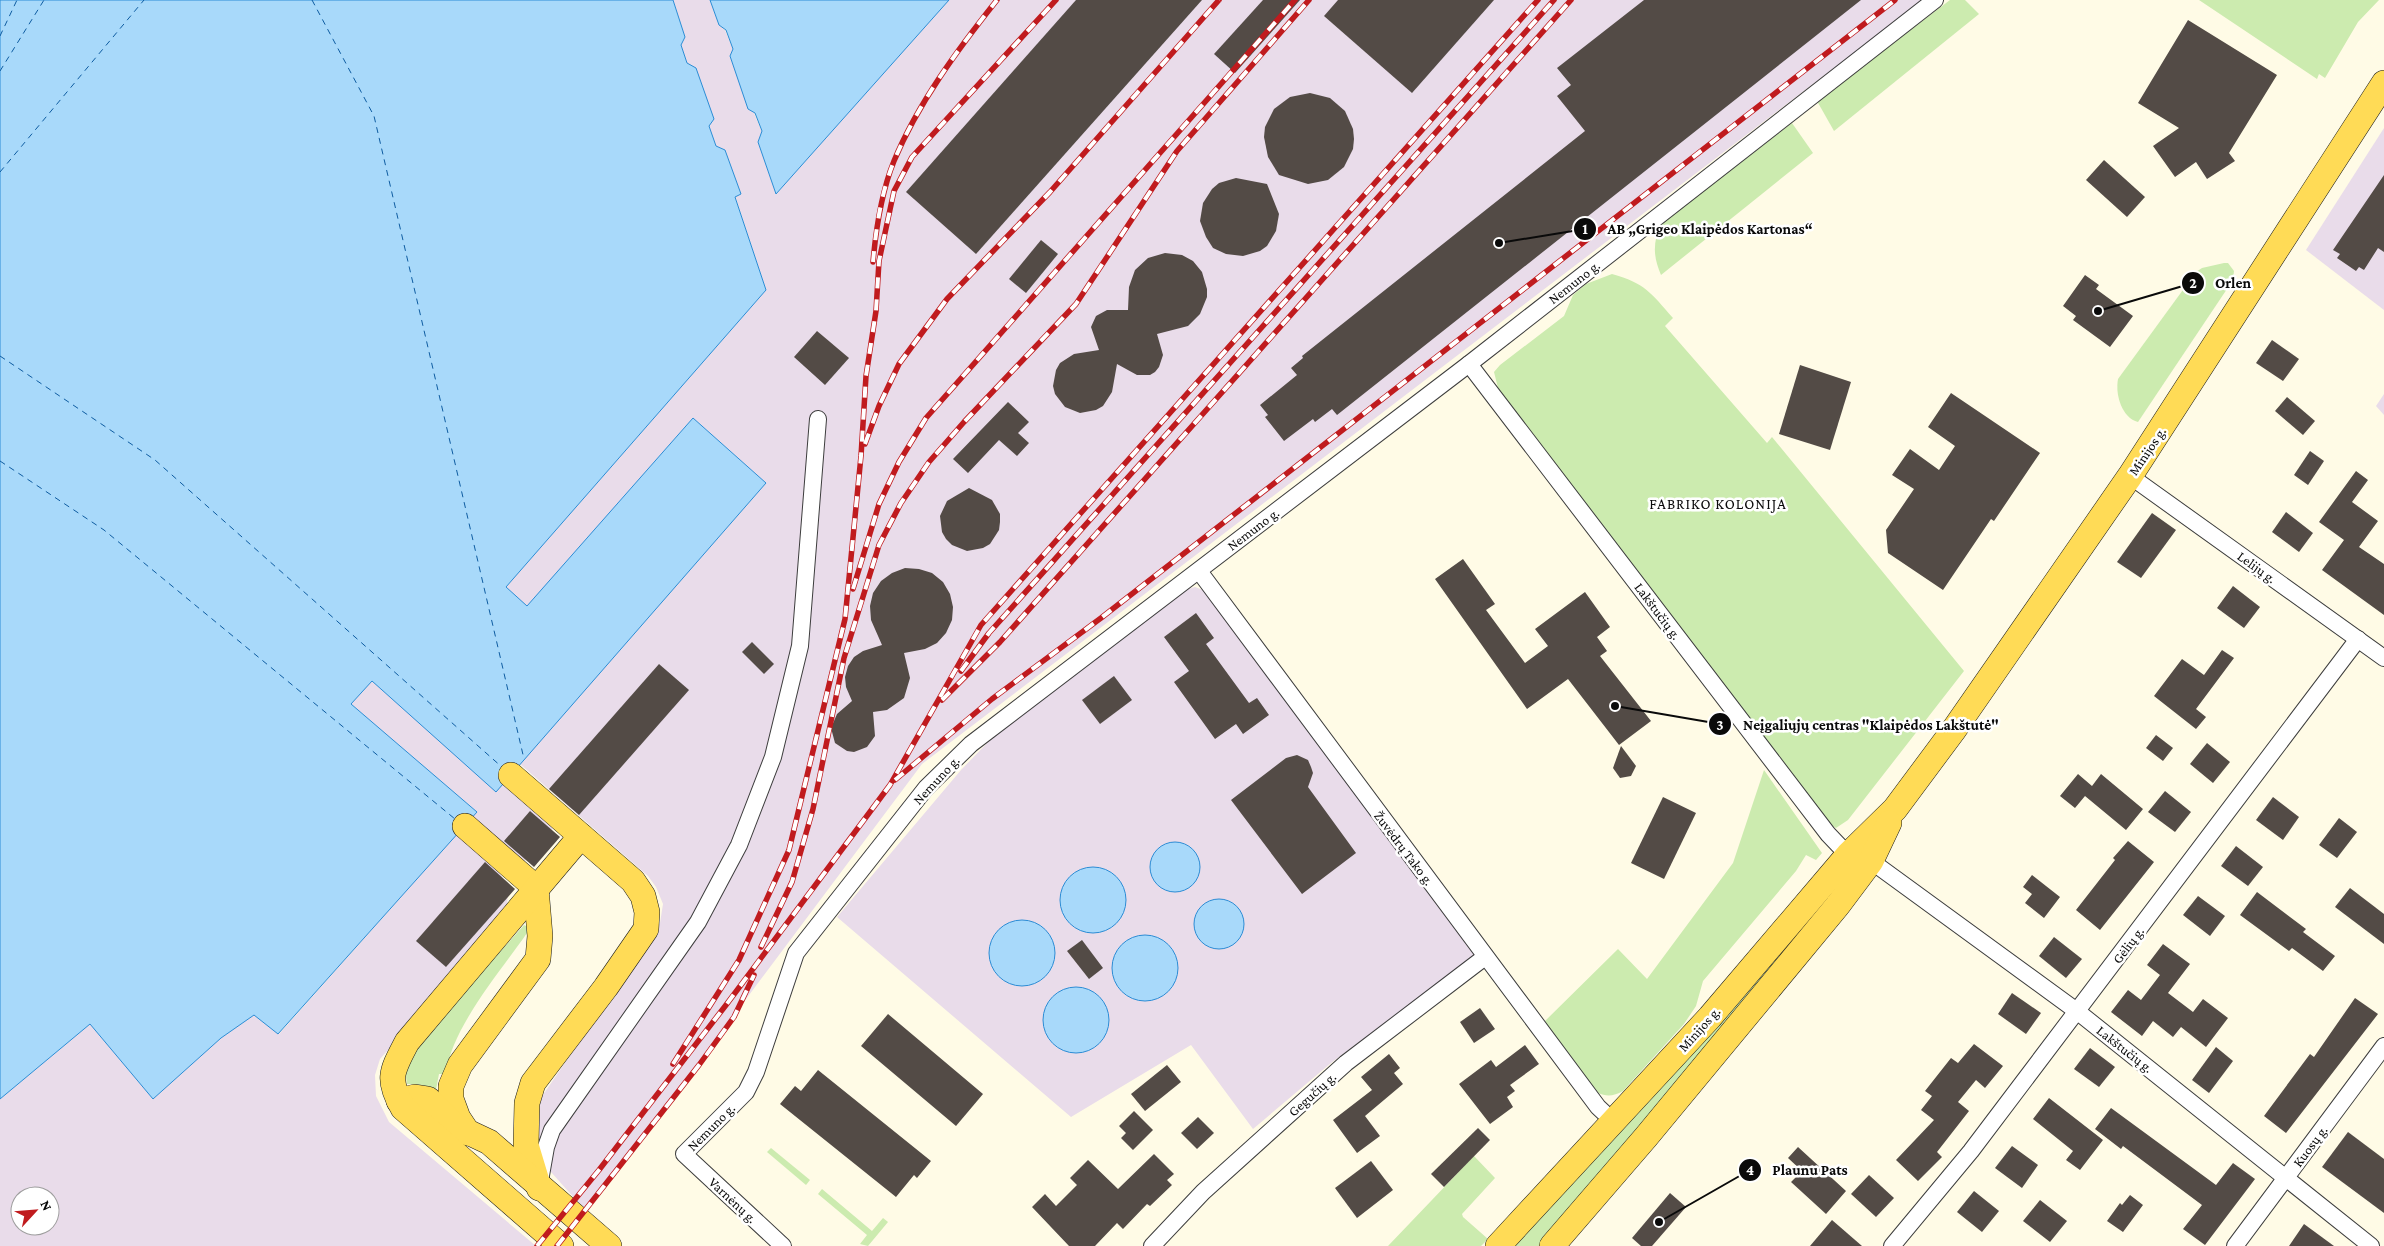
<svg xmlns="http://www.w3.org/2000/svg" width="2384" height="1246" viewBox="0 0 2384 1246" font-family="'Crimson Pro',serif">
<rect width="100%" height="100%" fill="#fffbe6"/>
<g fill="#e9dcea" fill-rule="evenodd">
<path d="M673,0h37l9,25 6,5 8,19 -3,7 32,76 -4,10 18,52 173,-194h974l-1001,764 -244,326 -94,119 -33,-37 -10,-17 -4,-17 1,-36 115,-167 7,-12 3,-19 -7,-17 -8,-11 -128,-112 246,-281 -73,-65 -166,189 -21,-20 260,-297 -31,-94 6,-2 -16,-44 -9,-4 -35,-101 4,-8z"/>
<path d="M2384,128v182l-78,-60z"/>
<path d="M2384,394v21l-8,-9z"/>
<path d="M1195,587l8,3 272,366 -144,107 -78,66 -62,-84 -120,72 -234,-200 124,-147 33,-34 191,-146z"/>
<path d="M372,681l124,110 8,-8 50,44 -32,37 -51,-46 6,-6 -126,-108z"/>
<path d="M458,833l39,35 8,14 3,11 -1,11 -10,23 -117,132 -5,16 1,21 13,26 147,124h-536v-147l90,-75 63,75 68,-61 33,-23 25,19zM20,1196h30v30h-30z"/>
</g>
<g fill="#ccebaf">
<path d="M1950,0h15l14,14 -145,117 -17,-30z"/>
<path d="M2199,0h180l-21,22 -33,56 -6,-4 -2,5z"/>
<path d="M1792,123l21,30 -152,122c-8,-19 -8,-31 -1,-50z"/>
<path d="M2224,263h4l6,8 -1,9 -95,142c-16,-4 -23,-27 -20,-43l78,-107 6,-4z"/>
<path d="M1612,274c33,9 39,19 61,44l-8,8 102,117 5,-6 192,234 -116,149 -12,8 -10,-7 -328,-433 -4,-16 6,-7 64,-49 9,-21 13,-11z"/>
<path d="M1764,770l58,83 -6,7 -10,-5 -10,16 -93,110 -7,25 -12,18 -61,67c-9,5 -16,6 -25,2l-54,-71 74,-73 29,30 86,-116z"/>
<path d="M1820,902l4,4 -192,234 -92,106h-29z"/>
<path d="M524,925l4,2 -1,6c-26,38 -76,95 -81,141h-7l-4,21 -12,-10 -16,-1 -2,-13 9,-23z"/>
<path d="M771,1148l39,32 -4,5 -39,-33z"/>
<path d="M1474,1156l21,22 -33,36 1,3 25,22 -7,7h-93z"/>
<path d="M822,1189l50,42 11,-13 5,4 -20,24 -8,-2 7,-9 -49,-41z"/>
</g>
<g fill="#a8d9fa" stroke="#2b8cd5">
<path d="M0,0h673l12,37 -4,8 6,18 9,5 18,51 -5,7 7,20 9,4 16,44 -6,3 31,93 -260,297 21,19 166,-188 73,65 -270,309 -124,-111 -21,23 126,108 -199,222 -24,-19 -33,23 -68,61 -63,-75 -90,75z"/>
<path d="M710,0h239l-173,194 -18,-52 4,-11 -7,-18 -7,-4 -18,-53 3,-7 -7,-19 -7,-5z"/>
<circle cx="1175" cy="867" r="25"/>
<circle cx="1093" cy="900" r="33"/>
<circle cx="1219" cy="924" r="25"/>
<circle cx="1022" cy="953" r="33"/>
<circle cx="1145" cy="968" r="33"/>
<circle cx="1076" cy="1020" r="33"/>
</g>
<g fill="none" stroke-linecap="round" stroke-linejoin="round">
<g stroke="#0e5ca1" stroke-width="1" stroke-dasharray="6 5" stroke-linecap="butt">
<path d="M312,0l62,116 150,643"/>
<path d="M0,36l17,-36"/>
<path d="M0,71l44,-71"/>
<path d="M0,172l144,-172"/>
<path d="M0,356l155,104 348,308"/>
<path d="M0,461l104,69 351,289"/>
</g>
</g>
<g fill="#534b46">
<path d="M1076,0h126l-226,254 -70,-62z"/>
<path d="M1263,0h37l-65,73 -21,-19z"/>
<path d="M1338,0h156l-82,93 -88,-77z"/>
<path d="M1644,0h217l-524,415 -5,-6 -17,13 -2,-3 -29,22 -19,-24 3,-2 -8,-10 37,-30 -6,-7 12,-10 -1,-2 283,-225 -28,-35 14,-11 -14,-17z"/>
<path d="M2188,20l89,55 -48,78 6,8 -28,18 -11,-17 -21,15 -22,-31 26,-18 -41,-25z"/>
<path d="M1310,93l20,5 15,13 8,18 1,10 -1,10 -9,18 -16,13 -20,4 -29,-9 -11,-18 -4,-20 1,-10 9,-18 16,-12z"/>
<path d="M2104,160l41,37 -18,20 -41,-37z"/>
<path d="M2384,175v77l-6,-4 -14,22 -5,-3 -3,4 -19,-13 3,-4 -7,-4z"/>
<path d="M1236,178l31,6 12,30 -3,17 -9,15 -7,5 -17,5 -17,-2 -13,-6 -7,-11 -6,-16 3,-18 9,-14 7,-6z"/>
<path d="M1041,240l17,14 -32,39 -17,-14z"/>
<path d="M1165,253l17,2 11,6 9,11 5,17v8l-7,17 -12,12 -31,8 6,21 -4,12 -4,5 -5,3h-13l-20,-11 -5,28 -9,14 -7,4 -16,3 -15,-6 -10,-13 -2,-8 3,-16 4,-7 14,-9 25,-4 -8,-23 5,-11 11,-6h21l1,-23 6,-17 13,-12z"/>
<path d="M2085,275l14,10 -3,4 37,27 -23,31 -37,-27 3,-4 -13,-10z"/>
<path d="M817,331l32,27 -24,27 -31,-28z"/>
<path d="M2272,340l27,19 -16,22 -27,-18z"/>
<path d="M1800,365l51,17 -21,68 -51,-16z"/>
<path d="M1951,393l89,60 -46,68 -3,-2 -48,71 -55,-37 -2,-23 28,-41 -22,-14 18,-26 29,21 16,-24 -27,-19z"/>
<path d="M2287,397l28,24 -12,14 -28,-24z"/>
<path d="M1008,402l21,20 -11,11 11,10 -12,13 -18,-16 -31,33 -15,-14z"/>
<path d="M2310,451l14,10 -16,24 -14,-10z"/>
<path d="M2356,471l12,9 -16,22 26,19 -19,26 25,17v51l-62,-45 22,-30 -25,-18z"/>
<path d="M969,488l23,12 8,14v8l-1,8 -9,14 -7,4 -16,3 -15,-6 -6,-6 -4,-7 -2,-16 7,-15z"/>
<path d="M2286,512l27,21 -14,19 -27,-20z"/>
<path d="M2152,513l24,17 -35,48 -24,-16z"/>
<path d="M1463,559l32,45 -9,6 39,53 23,-17 -13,-17 50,-37 25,35 -13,10 10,14 -7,5 51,65 -32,24 -51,-66 -41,30 -92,-130z"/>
<path d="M905,568l14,1 13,4 11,9 7,12 3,13 -1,13 -6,13 -9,10 -12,6 -21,4 6,25 -6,20 -17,12 -14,2 2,24 -8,11 -13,5 -7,-1 -12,-8 -4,-15 6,-14 15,-13 -6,-14 -1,-10 3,-11 6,-9 9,-6 19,-6 -11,-25 -1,-14 3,-13 8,-12 11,-8z"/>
<path d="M2233,586l27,21 -16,21 -27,-20z"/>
<path d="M1196,613l18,25 -8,6 43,59 8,-5 12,17 -26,19 -7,-10 -21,15 -41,-57 15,-11 -25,-34z"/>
<path d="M752,642l22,22 -10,10 -22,-22z"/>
<path d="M2222,650l12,8 -38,51 10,8 -10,12 -42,-33 28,-37 22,16z"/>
<path d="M659,664l30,26 -110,125 -30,-26z"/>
<path d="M1114,676l18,24 -32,24 -18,-24z"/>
<path d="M2156,735l17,13 -10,13 -17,-13z"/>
<path d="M2207,743l23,19 -17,21 -23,-19z"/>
<path d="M1621,746l15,20 -5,10 -11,2 -7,-10z"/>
<path d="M1297,755l11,5 3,7 2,6 -5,14 48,66 -54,41 -71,-94 55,-42z"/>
<path d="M2078,774l14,12 9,-12 42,35 -17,21 -41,-34 -10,12 -15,-12z"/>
<path d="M2165,791l26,21 -16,20 -27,-20z"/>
<path d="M1663,797l33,16 -32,66 -33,-16z"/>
<path d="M2273,797l26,20 -16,23 -27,-20z"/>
<path d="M530,811l30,26 -26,30 -30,-26z"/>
<path d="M2339,818l18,14 -20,26 -18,-13z"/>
<path d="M2128,841l26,21 -54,68 -24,-20 39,-50 -2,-2z"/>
<path d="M2236,846l27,21 -15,19 -27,-20z"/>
<path d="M485,862l30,27 -69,78 -30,-26z"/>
<path d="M2032,875l28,22 -16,21 -19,-15 7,-9 -9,-7z"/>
<path d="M2350,888l34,26v30l-49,-37z"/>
<path d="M2257,892l49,37 -3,3 32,24 -12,15 -31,-23 -3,3 -49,-36z"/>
<path d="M2198,896l27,20 -15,20 -27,-21z"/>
<path d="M2054,937l28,22 -16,19 -27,-22z"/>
<path d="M1082,940l21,28 -14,11 -22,-28z"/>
<path d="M2163,944l27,20 -22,29 25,19 10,-13 25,19 -22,29 -25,-20 -8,10 -20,-16 -11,15 -31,-24 17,-22 13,10 19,-25 -13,-10z"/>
<path d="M2012,993l29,20 -15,21 -28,-20z"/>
<path d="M2355,998l23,16 -92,119 -22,-17 46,-62 4,3z"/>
<path d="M1480,1008l15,21 -21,14 -14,-21z"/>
<path d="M888,1014l95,80 -27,32 -95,-80z"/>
<path d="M1974,1044l29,22 -18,22 -9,-8 -18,22 11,9 -32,41 5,5 -24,24 -22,-21 38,-40 -13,-10 11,-14 -7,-5 26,-33 7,5z"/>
<path d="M1525,1045l14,19 -29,21 5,6 -8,6 6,10 -23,17 -31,-40 32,-24 5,7z"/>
<path d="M2216,1047l17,14 -24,32 -17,-13z"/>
<path d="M2090,1048l25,19 -16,20 -25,-18z"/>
<path d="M1389,1054l11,14 -6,5 9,11 -38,32 15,20 -23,17 -24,-33 39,-30 -11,-13z"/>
<path d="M1167,1065l14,17 -36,29 -14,-17z"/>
<path d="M818,1070l113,91 -14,17 -3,-3 -18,22 -116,-93 15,-18 6,5z"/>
<path d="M2049,1098l54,42 -23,30 -14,-10 7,-9 -40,-32z"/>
<path d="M2111,1108l105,77 17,-22 22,16 -50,66 -22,-16 19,-24 -79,-59 -2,3 -26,-20z"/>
<path d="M1134,1111l19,19 -20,20 -12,-12 5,-5 -7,-7z"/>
<path d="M1198,1117l16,16 -17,16 -16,-16z"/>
<path d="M1478,1128l12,12 -46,47 -13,-13z"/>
<path d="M2348,1132l36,27v54l-62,-46z"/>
<path d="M2012,1146l26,19 -16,23 -27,-20z"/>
<path d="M1798,1147l48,44 -20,23 -35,-32 11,-11 -14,-13z"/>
<path d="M1154,1154l20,20 -7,6 5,5 -22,21 -3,-2 -24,25 -6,-6 -22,23h-26l-37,-39 13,-13 11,12 21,-21 -7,-7 18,-18 30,29z"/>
<path d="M1371,1161l22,29 -36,28 -22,-30z"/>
<path d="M1869,1175l25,23 -18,19 -25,-23z"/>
<path d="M1974,1191l25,20 -17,21 -25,-20z"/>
<path d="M1670,1193l16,14 -34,39h-11l-9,-8z"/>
<path d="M2130,1195l13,10 -20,27 -16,-11 13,-18 2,2z"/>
<path d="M2040,1200l27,21 -17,21 -27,-21z"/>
<path d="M1832,1220l30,26h-52z"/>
<path d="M2304,1224l30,22h-45z"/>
</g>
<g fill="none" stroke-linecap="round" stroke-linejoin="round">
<defs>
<g id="street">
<path d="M1469,364l359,470 20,21"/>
<path d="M2130,476l254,182"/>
<path d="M1199,571l399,536 16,15"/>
<path d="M1871,861l207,151 293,234"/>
<path d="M540,1181l6,-34 6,-17 146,-208 41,-77 34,-88 27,-111 18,-227"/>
<path d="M783,1246l-99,-92 62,-62 10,-20 40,-119 130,-165 45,-44 498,-380 466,-364"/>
<path d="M1152,1246l51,-54 143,-129 139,-106"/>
<path d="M1892,1246l79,-95 387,-512"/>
<path d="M2235,1246l149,-200"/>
</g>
<g id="primary">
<path d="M511,775l122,106 10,15 4,16 -1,17 -40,58 -73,96 -6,20 -1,42 13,43"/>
<path d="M465,826l71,62 4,48 -2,23 -78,106 -9,21v13l7,19 10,15"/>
<path d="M399,1101l16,-4 13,2 27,27 34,16 120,104"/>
<path d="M561,1246l-158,-138c-17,-30 -11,-37 4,-66l174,-206"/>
<path d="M1498,1246l212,-229 138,-162 47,-46 58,-78 177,-255 254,-393"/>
<path d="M1552,1246l94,-109 192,-232 33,-44 18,-38"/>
</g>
</defs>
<use href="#street" stroke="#3d3d3d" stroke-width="18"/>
<use href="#primary" stroke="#1b1b1b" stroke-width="26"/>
<use href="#street" stroke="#fff" stroke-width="16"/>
<use href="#primary" stroke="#ffdb56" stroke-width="25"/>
<defs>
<g id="rail">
<path d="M873,262c3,-34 8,-69 21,-101 24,-58 64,-112 103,-161"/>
<path d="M865,444l14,-38 20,-42 48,-65 103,-107 169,-192"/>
<path d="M853,589l26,-85 20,-42 27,-44 369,-418"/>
<path d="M961,671l28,-38 565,-633"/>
<path d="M942,700l58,-58 571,-642"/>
<path d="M895,780l97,-81 109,-81 794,-618"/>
<path d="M761,947l31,-65 21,-73 31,-151 35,-113 22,-42 28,-41 35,-40 112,-118 101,-153 132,-151"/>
<path d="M673,1064l66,-104 50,-110 56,-231 16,-163 5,-80 10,-65 3,-50 15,-70 18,-34 144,-157"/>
<path d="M537,1246l62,-76 127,-165 164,-220 91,-160 557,-625"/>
<path d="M557,1246l142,-181 35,-48 20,-42"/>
</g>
</defs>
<use href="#rail" stroke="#c01b1e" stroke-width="5.5"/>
<use href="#rail" stroke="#fff" stroke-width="4" stroke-dasharray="11" stroke-linecap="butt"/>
</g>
<g text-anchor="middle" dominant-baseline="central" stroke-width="5" stroke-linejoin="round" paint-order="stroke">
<g font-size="14" fill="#0a0a0a" stroke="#fff">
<text transform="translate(1574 282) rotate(-38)">Nemuno g.</text>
<text transform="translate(2147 451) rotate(-56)">Minijos g.</text>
<text transform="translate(1253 529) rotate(-37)">Nemuno g.</text>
<text transform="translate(2257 567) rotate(36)">Lelijų g.</text>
<text transform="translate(1658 611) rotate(53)">Lakštučių g.</text>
<text transform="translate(936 780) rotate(-47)">Nemuno g.</text>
<text transform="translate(1404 848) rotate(53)">Žuvėdrų Tako g.</text>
<text transform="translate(2128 945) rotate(-53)">Gėlių g.</text>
<text transform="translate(1699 1029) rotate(-48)">Minijos g.</text>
<text transform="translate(2125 1049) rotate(38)">Lakštučių g.</text>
<text transform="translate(1312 1094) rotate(-42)">Gegučių g.</text>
<text transform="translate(711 1127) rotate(-45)">Nemuno g.</text>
<text transform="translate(2310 1146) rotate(-53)">Kuosų g.</text>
<text transform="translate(733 1200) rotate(43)">Varnėnų g.</text>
</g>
<g font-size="15" letter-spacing="1" fill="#0a0a0a" stroke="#fff">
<text x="1718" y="504">FABRIKO KOLONIJA</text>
</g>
</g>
<path fill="none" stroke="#0a0a0a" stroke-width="2" d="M1499 243L1585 229M2098 311L2193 283M1615 706L1720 724M1659 1222L1750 1170"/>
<g fill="#0a0a0a" stroke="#fff" stroke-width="2">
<circle cx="1499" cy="243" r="5"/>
<circle cx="2098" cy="311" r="5"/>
<circle cx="1615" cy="706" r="5"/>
<circle cx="1659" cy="1222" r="5"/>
<circle cx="1585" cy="229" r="12"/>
<circle cx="2193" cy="283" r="12"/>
<circle cx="1720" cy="724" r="12"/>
<circle cx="1750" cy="1170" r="12"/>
</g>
<g font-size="15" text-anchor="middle" font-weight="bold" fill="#fff">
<text x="1585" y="234">1</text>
<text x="2193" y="288">2</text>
<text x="1720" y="730">3</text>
<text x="1750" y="1175">4</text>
</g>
<g font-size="15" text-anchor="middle" font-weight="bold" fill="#0a0a0a" stroke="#fff" stroke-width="5" stroke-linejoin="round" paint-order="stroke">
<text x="1710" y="234">AB „Grigeo Klaipėdos Kartonas“</text>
<text x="2233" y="288">Orlen</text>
<text x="1871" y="730">Neįgaliųjų centras "Klaipėdos Lakštutė"</text>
<text x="1810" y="1175">Plaunu Pats</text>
</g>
<g transform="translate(35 1211) rotate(64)"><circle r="24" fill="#ffffff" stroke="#9d9d9d"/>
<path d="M0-4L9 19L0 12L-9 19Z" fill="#c01b1e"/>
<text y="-8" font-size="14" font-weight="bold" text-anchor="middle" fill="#0a0a0a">N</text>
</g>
</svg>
